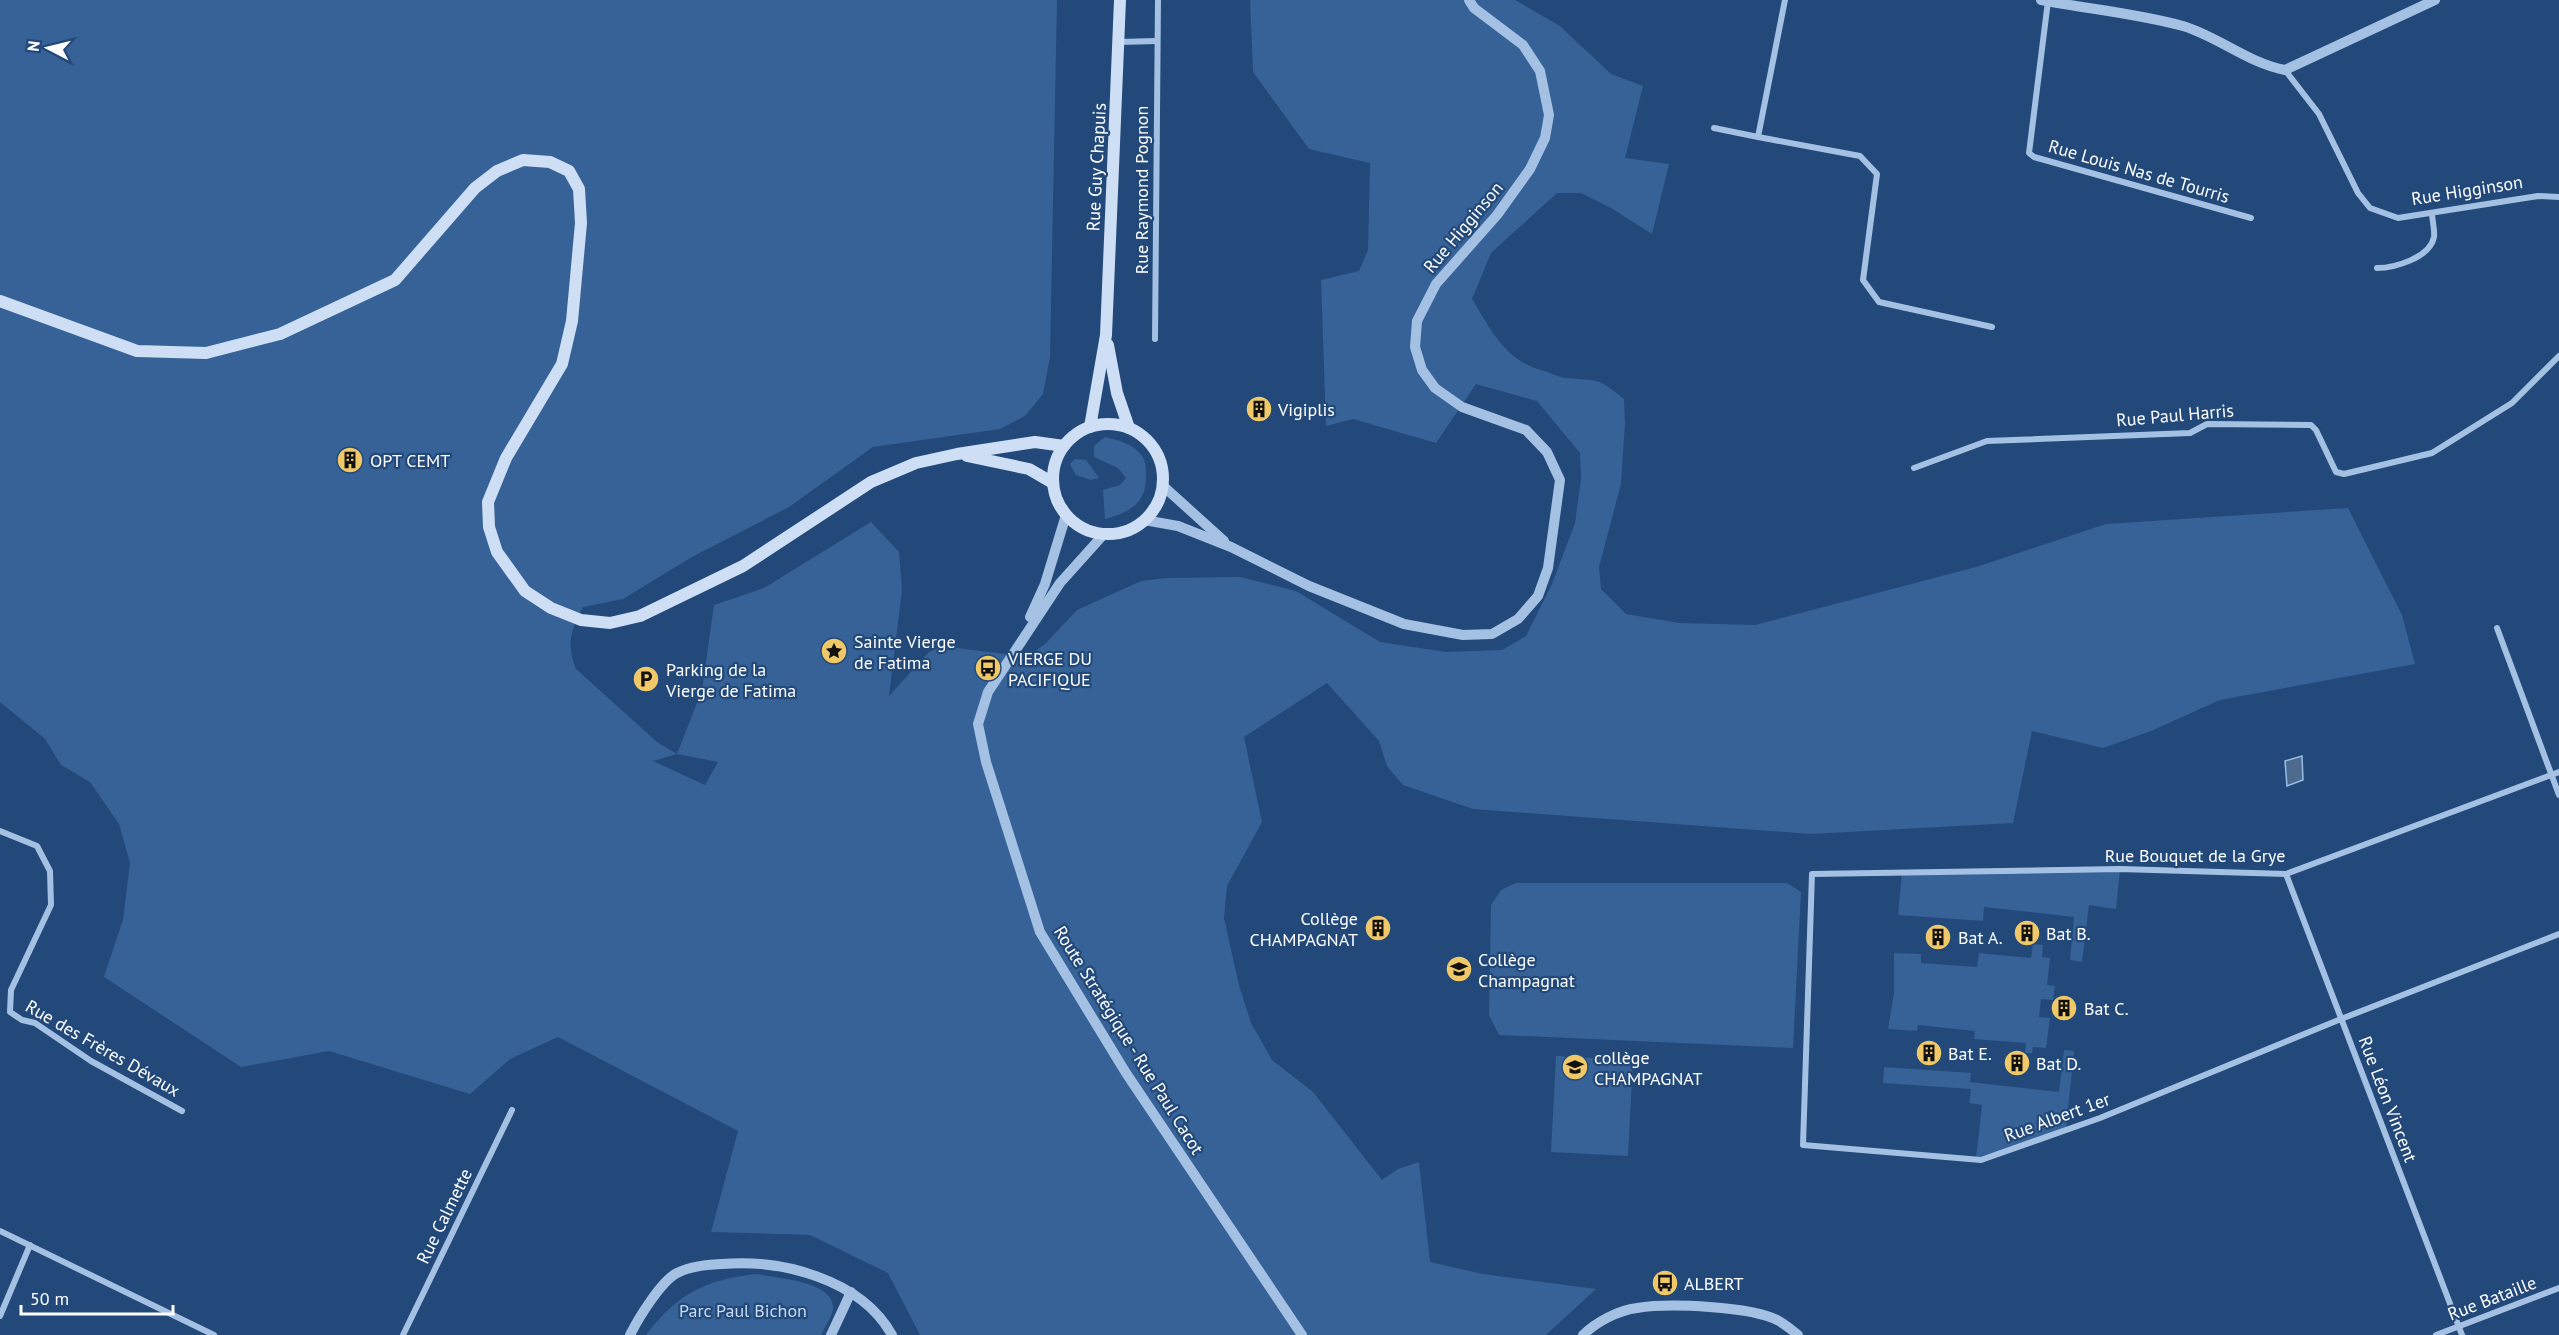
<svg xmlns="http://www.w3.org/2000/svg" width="2559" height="1335" viewBox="0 0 2559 1335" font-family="'PT Sans',sans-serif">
<rect width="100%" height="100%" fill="#224979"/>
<g fill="#366297" fill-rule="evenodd">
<path d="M0,0h1057l-7,357 -7,37 -18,22 -25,13 -127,18 -84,60 -97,50 -69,42 -40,8c-12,23 -17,36 -7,62l81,73 20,12 25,-64 12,-85 50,-17 107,-66 28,30 3,38 -13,106 40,-44 13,-6 85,11 18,-13 32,-34 64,-29 25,-3 74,-1 56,14 84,51 66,10 56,-2 24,-14 26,-52 23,-61 6,-44 -1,-26 -43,-52 -61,-17 -40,59 -83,-24 -27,7 -5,-146 38,-9 9,-21 2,-87 -61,-14 -56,-77 -3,-72h265l45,26 51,48 32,12 -18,72 44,6 -17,70 -41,-26 -30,-15h-24l-66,60 -19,46c20,32 33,62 72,72 7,2 14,6 22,7 33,3 31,-1 58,21l1,24 -4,61 -22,83 2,22 25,25 53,9 76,2 221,-58 130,-43 242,-16 54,107 13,49 -195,36 -69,31 -48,17 -71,-17 -19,92 -202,11 -338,-25 -70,-24 -16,-19 -8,-25 -52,-58 -83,54 18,85 -35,64 -3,32 15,67 12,38 21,37 41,32 69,88 16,-11 21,-7 11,100 53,12 113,15 -50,46h-626l-32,-62 -78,-38 -99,-3 27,-101 -180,-94 -48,22 -40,35 -141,-43 -88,16 -137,-90 19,-57 7,-57 -11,-39 -29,-42 -29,-17 -16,-26 -45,-37zM677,754l41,8 -13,23 -52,-24z"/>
<path d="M1105,437c13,3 29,7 37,19 4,5 4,13 4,18 1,29 -15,38 -41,45l-2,-29 17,-5 6,-7 -8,-10 -24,-11v-11z"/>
<path d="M1075,459l11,1 13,18 -8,2 -15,-5 -6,-11z"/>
<path d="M2120,869l-4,40 -27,-4 -7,57 -12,-2 4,-43 -90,-10 -1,14 -85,-6 4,-42z"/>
<path d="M1516,883h271l14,9 -8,156 -294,-13 -10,-20 2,-110 10,-15z"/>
<path d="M2033,944l10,1 -1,12 8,1 -3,27 8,1 -2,14 -12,-1 -2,18 11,1 -4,30 -13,-1 -1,6h-7l1,-10 -52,-4 1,-8 -57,-6 -1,6 -29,-2 6,-36v-40l27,1v9l56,4 2,-14 52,5z"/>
<path d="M2064,1050l10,1 -8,79 -90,29 6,-54 -13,-2 2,-14 -88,-6 1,-16 87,6 -1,9 89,10z"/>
<path d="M1556,1056l77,4 -5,96 -77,-4z"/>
<path d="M757,1274c19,4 79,7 76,35 -1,8 -8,18 -12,26h-175c31,-41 60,-56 111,-61z"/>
</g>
<path fill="#4e6a8e" stroke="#98bce5" stroke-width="1.5" d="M2302,756l1,24 -16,6 -2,-25z"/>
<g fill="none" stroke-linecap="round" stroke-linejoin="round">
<g stroke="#a4c1e4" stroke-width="6">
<path d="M1785,0l-27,137 102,19 17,18 -14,106 16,22 113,25"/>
<path d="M2048,1l-19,152 5,4 217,61"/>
<path d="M1119,42l38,-1"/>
<path d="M2285,70l34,44 39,79 12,15 28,10 140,-22 21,1"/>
<path d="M1714,128l44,9"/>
<path d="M2377,268c17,0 53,-10 57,-31 1,-7 -2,-17 -2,-24"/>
<path d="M1155,339l3,-339"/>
<path d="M1914,468l73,-27 203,-8 17,-9 104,1 5,5 20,42 8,2 88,-21 80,-50 47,-47"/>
<path d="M2497,628l62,167"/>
<path d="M2559,772l-273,102 -166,-5 -308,5 -9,271 178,15 119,-42 241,-99 218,-85"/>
<path d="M0,831l37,15 13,25 1,34 -40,85 -1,22 12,8 13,3 56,38 91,50"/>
<path d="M2286,874l176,461"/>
<path d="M0,1231l214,104"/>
<path d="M0,1316l30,-71"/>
<path d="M403,1335l109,-225"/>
<path d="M2436,1335l123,-47"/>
</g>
<g stroke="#a4c1e4" stroke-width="10">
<path d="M2041,0c47,9 95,13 142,26 36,11 65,37 102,44l150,-70"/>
<path d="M1162,485l62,56"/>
<path d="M1144,520l34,6 53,21 78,39 95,38 59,11 29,-1 26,-15 20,-23 10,-28 12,-88 -13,-28 -21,-22 -64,-23 -27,-19 -13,-18 -7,-23 2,-26 19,-37 61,-69 33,-46 15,-31 4,-23 -9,-44 -17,-26 -49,-37 -5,-8"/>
<path d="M1104,534l-44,49 -72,109 -10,32 8,38 54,170 86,141 176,262"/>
<path d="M1030,617l15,-33 21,-69"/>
<path d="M630,1335c8,-16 31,-54 47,-62 13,-7 30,-8 45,-9 59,-5 139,15 170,71"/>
<path d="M831,1335l20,-43"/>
<path d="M1583,1335c13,-13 36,-25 54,-27 31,-5 115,-2 142,13 7,4 13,9 19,14"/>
</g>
<g stroke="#cedef4" stroke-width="12">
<path d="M0,301l137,50 69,2 74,-19 115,-54 80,-92 22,-17 26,-11 27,2 19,9 10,18 2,34 -9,98 -10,43 -56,94 -18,44 1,25 8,25 28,39 26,17 30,12 29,3 30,-7 103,-50 128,-84 45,-19 41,-9 78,-12 29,4"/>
<path d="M1108,345l9,48 12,35"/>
<circle cx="1108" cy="479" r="55"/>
<path d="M1090,427l16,-92 14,-335"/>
<path d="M967,456l62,13 24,14"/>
</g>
</g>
<defs>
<symbol id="building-disc" viewBox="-11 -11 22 22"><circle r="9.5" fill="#f0c867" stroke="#224979"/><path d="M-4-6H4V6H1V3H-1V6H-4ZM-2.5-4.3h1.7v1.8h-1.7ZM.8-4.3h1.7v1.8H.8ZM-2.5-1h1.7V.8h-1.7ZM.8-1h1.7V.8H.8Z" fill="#111"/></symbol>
<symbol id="sight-disc" viewBox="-11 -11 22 22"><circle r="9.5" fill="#f0c867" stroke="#224979"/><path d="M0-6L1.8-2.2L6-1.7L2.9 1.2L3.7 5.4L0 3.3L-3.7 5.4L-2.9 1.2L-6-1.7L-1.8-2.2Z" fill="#111"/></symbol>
<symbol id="bus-disc" viewBox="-11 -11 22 22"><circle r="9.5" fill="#f0c867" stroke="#224979"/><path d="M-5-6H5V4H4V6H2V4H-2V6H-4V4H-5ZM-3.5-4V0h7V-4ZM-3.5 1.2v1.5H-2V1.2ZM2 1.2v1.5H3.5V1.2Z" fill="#111"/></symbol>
<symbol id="parking-disc" viewBox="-11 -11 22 22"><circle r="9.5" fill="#f0c867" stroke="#224979"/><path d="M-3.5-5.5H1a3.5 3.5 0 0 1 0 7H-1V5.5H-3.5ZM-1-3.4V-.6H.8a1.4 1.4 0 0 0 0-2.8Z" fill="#111"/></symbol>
<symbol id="school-disc" viewBox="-11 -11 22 22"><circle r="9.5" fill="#f0c867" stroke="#224979"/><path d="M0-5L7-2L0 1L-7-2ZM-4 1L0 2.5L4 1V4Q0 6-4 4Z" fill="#111"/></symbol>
</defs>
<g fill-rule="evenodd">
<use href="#building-disc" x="1244" y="394" width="30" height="30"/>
<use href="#building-disc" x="335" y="445" width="30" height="30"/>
<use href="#sight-disc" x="819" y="636" width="30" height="30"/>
<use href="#bus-disc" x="973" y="653" width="30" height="30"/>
<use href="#parking-disc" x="631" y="664" width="30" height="30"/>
<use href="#building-disc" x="1363" y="913" width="30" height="30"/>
<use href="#building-disc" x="2012" y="918" width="30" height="30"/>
<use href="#building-disc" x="1923" y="922" width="30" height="30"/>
<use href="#school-disc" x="1444" y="954" width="30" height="30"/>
<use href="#building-disc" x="2049" y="993" width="30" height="30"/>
<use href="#building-disc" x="1914" y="1038" width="30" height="30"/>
<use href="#building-disc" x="2002" y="1048" width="30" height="30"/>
<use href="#school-disc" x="1560" y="1052" width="30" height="30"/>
<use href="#bus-disc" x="1650" y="1268" width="30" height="30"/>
</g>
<g text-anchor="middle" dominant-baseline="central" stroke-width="4.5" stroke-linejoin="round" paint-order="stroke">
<g font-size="18" fill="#fff" stroke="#224979">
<text transform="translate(1096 167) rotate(-87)">Rue Guy Chapuis</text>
<text transform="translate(2139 171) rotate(16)">Rue Louis Nas de Tourris</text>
<text transform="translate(1141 190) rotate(-90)">Rue Raymond Pognon</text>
<text transform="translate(2467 190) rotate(-9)">Rue Higginson</text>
<text transform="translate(1463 227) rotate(-50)">Rue Higginson</text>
<text transform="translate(2175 415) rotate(-5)">Rue Paul Harris</text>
<text x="2195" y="855">Rue Bouquet de la Grye</text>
<text transform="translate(1129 1040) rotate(58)">Route Stratégique - Rue Paul Cacot</text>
<text transform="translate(103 1048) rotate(30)">Rue des Frères Dévaux</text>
<text transform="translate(2388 1099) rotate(69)">Rue Léon Vincent</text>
<text transform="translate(2057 1117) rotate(-20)">Rue Albert 1er</text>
<text transform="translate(444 1216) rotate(-64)">Rue Calmette</text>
<text transform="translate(2492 1298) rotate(-21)">Rue Bataille</text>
</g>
<g font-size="18" fill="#fff" stroke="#224979" text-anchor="start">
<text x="1278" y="409">Vigiplis</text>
<text x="370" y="460">OPT CEMT</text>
<text x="854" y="641">Sainte Vierge<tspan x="854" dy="21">de Fatima</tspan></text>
<text x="1008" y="658">VIERGE DU<tspan x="1008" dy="21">PACIFIQUE</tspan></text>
<text x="666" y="669">Parking de la<tspan x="666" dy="21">Vierge de Fatima</tspan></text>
<text x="1358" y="918" text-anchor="end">Collège<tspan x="1358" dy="21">CHAMPAGNAT</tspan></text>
<text x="2046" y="933">Bat B.</text>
<text x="1958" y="937">Bat A.</text>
<text x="1478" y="959">Collège<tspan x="1478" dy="21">Champagnat</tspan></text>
<text x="2084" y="1008">Bat C.</text>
<text x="1948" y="1053">Bat E.</text>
<text x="1594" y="1057">collège<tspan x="1594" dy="21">CHAMPAGNAT</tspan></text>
<text x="2036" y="1063">Bat D.</text>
<text x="1684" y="1283">ALBERT</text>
</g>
<g font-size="18" fill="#c7dbf4" stroke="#224979">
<text x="743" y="1310">Parc Paul Bichon</text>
</g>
</g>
<g transform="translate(48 48) rotate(277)" stroke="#224979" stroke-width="4.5" paint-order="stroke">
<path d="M0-4.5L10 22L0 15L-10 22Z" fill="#ffffff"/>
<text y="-9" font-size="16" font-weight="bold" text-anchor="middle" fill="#ffffff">N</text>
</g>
<path d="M21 1305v9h152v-9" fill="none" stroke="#ffffff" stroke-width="3"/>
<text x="30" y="1305" font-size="18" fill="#ffffff" stroke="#224979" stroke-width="4.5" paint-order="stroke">50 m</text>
</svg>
